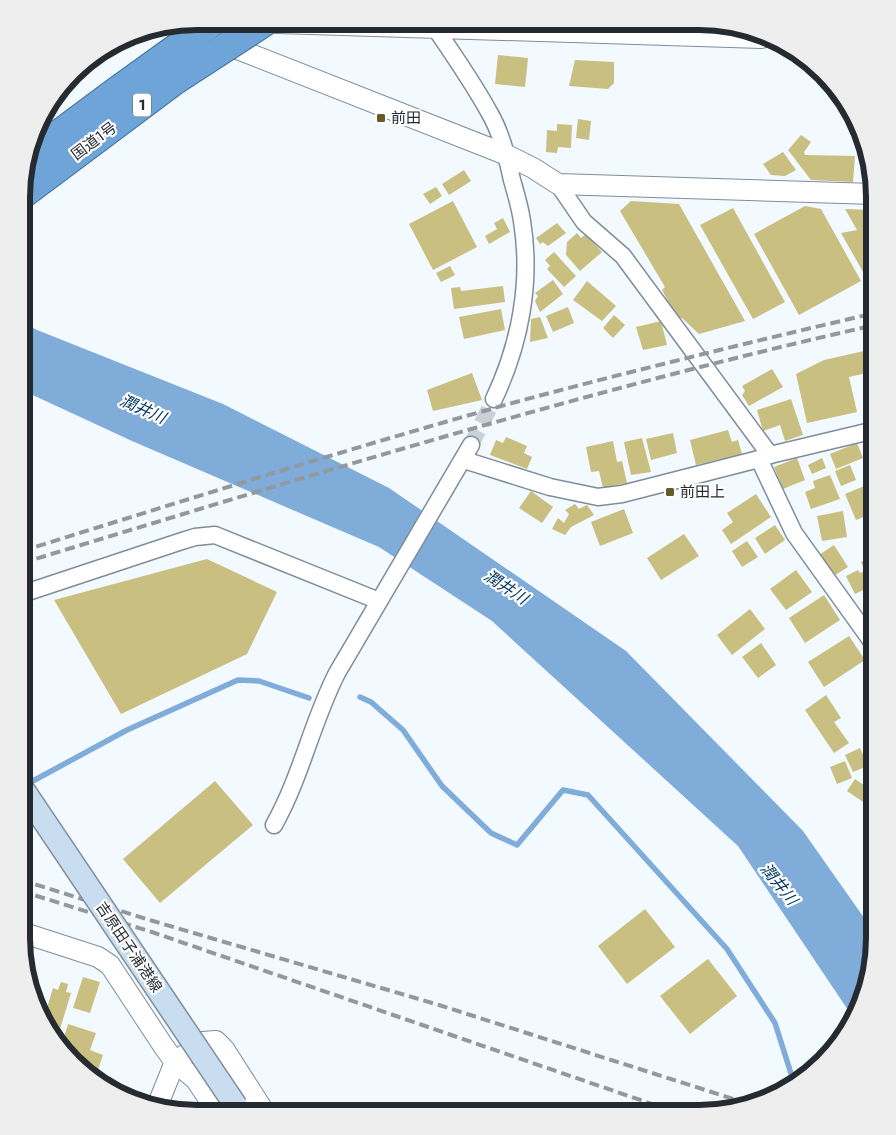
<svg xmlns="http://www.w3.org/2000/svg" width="896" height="1135" viewBox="0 0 896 1135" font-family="Jost,'Noto Sans JP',sans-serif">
<rect width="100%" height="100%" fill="#f2f9ff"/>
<path fill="#7facd9" d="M22,322l15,8 186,74 166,84 237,163 177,180 71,101v18l-22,66 -114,-170 -246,-225 -113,-74 -247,-106 -110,-51z"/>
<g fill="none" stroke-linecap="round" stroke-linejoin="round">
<g stroke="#7facd9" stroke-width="5.5">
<path d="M360,697l11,5 32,28 39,56 49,47 26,12 46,-55 25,5 139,154 48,74 19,60"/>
<path d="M24,783l7,-1 96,-52 111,-50 21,1 50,17"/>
</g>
</g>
<g fill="#c8bf80">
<path d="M498,55l30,3 -3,29 -30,-3z"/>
<path d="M575,60l39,2v21l-6,6 -39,-3z"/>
<path d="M578,119l13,2 -2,19 -13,-2z"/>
<path d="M557,124l15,1 -1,23 -13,-1 -1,6 -11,-1 1,-22 10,1z"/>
<path d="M801,135l10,7 -7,10 1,3 50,1 -2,26 -42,-2 -23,-30z"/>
<path d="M783,152l13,18 -11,6 -14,-1 -8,-11z"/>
<path d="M464,170l7,11 -22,14 -7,-11z"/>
<path d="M436,187l6,9 -12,8 -7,-10z"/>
<path d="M453,201l24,46 -44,23 -24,-46z"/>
<path d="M631,201l48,3 66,117 -46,13 -17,-16 -5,1 -15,-29 3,-3 -45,-76z"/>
<path d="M805,206l16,3 40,72 -62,34 -45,-81z"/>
<path d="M733,208l52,94 -32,17 -53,-94z"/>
<path d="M845,209l30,1v83l-34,-60 16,-3z"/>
<path d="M503,218l7,14 -21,12 -4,-8 12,-7 -3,-6z"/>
<path d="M557,223l9,10 -18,13 -5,-4 -3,2 -4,-6z"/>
<path d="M577,233l4,5 5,-4 16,18 -22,19 -14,-16 1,-13z"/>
<path d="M554,252l22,24 -12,11 -17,-18 3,-3 -5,-6z"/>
<path d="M450,266l5,9 -14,7 -5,-9z"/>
<path d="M553,280l10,14 -23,18 -5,-11 3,-5 -3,-3z"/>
<path d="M587,281l29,25 -14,15 -29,-21z"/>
<path d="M503,286l2,16 -51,7 -3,-21 9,-1 1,4z"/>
<path d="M568,307l6,16 -21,9 -7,-16z"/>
<path d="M501,309l4,21 -41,9 -5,-22z"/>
<path d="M614,315l11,10 -12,13 -10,-10z"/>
<path d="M540,317l8,21 -18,4 1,-23z"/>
<path d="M661,321l6,24 -24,5 -7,-23z"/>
<path d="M873,349l2,22 -26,6 8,35 -50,11 -11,-49 28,-14z"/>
<path d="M772,369l11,18 -34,19 -7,-11 3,-4 -3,-5z"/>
<path d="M472,373l10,27 -49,11 -6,-21z"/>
<path d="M873,385l2,5v21h-5l-6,-25z"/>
<path d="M791,399l12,36 -18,6 -5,-16 -17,6 -6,-21z"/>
<path d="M728,430l4,12 6,-2 4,14 -46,11 -6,-25z"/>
<path d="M673,433l4,20 -26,7 -5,-21z"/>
<path d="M506,437l21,9 -3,7 8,4 -5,12 -37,-14 6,-15 7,3z"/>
<path d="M642,438l9,34 -20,3 -7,-33z"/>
<path d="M613,441l4,21 5,-1 5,22 -24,5 -4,-17 -8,1 -5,-25z"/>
<path d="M857,443l6,15 -27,11 -6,-15z"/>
<path d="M797,458l8,22 -22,9 -9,-22z"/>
<path d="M822,458l4,10 -14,6 -4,-9z"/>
<path d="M850,465l6,15 -15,6 -6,-15z"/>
<path d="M830,475l10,24 -29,10 -6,-17 10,-4 -2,-7z"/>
<path d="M869,484l6,12v6l-8,3 4,9 -15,6 -11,-26z"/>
<path d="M531,491l22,16 -11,16 -23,-15z"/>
<path d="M756,494l15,23 -40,27 -9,-14 11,-8 -6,-9z"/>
<path d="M575,504l4,5 8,-4 7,10 -23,12 -6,8 -13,-6 6,-11 6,5 5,-9 -4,-4z"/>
<path d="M624,509l9,24 -33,13 -9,-24z"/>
<path d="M843,511l4,26 -25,4 -5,-25z"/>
<path d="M775,525l10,15 -20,14 -10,-16z"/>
<path d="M684,534l15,22 -38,24 -14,-22z"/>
<path d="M747,541l11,16 -16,10 -10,-16z"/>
<path d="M834,545l14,22 -16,10 -13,-22z"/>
<path d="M875,556v39l-5,-8 -15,7 -9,-18 12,-6 2,3 5,-2 -4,-9z"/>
<path d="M207,559l70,33 -30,62 -126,60 -67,-114z"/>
<path d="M796,570l16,22 -26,18 -16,-21z"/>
<path d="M824,595l16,25 -35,23 -16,-25z"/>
<path d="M750,609l15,20 -33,26 -15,-20z"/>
<path d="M849,636l16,24 -41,27 -16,-25z"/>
<path d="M761,643l15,22 -18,13 -16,-21z"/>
<path d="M826,695l15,23 -7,4 15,21 -15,10 -29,-43z"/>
<path d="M860,748l8,18 -15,6 -8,-17z"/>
<path d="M845,761l7,17 -15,6 -7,-17z"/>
<path d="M855,779l19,13v6l-5,8 -22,-15z"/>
<path d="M215,781l38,44 -93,78 -37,-44z"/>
<path d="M645,909l30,38 -48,37 -29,-38z"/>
<path d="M708,959l29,37 -47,38 -30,-38z"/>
<path d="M83,977l17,5 -10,31 -17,-5z"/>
<path d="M61,982l7,2 -2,8 5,1 -14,46 -12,-13 -2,-5 10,-33 5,2z"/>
<path d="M68,1024l28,9 -6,17 13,5 -8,24 -33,-35z"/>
</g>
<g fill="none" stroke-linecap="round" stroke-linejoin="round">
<path stroke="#c9d0d6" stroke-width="16" stroke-dasharray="16 8" stroke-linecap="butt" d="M471,445l23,-46"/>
<defs>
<g id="minor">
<path d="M431,22c20,29 41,59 58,90 12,20 18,45 23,68 4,14 8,27 10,41 10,61 -2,123 -28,178"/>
<path d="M558,184l26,38 39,34 147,199"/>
<path d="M759,459l35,74 81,113"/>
<path d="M464,460l86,27 48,10 24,-3 137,-35 11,-4 105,-25"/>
<path d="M22,594l160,-53 13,-4 20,-2 164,66"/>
<path d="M274,825c27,-48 38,-103 63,-152l134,-228"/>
</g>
<g id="tertiary">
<path d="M215,21l547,17"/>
<path d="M184,24l56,26 267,105 26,13 25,16 316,10"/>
<path d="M21,932l77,25 12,8 54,82 11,15 21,18 22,33"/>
<path d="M158,1104l17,-42 28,-20 13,-1 8,8 41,64"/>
</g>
</defs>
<use href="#minor" stroke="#7f8d9b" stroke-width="19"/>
<use href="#tertiary" stroke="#7f8d9b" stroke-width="22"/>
<use href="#minor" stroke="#fff" stroke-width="16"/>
<use href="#tertiary" stroke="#fff" stroke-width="20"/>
<g stroke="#92989e" stroke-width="4" stroke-dasharray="10 5" stroke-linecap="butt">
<path d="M22,551c164,-51 328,-103 494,-149 119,-32 239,-61 359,-89"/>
<path d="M22,563c283,-86 564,-173 853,-238"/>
<path d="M21,880l132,41 286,84 307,98"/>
<path d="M21,891l131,41 526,181"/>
</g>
<defs>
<path id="secondary-bridge" d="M22,788l214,318"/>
<g id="trunk-bridge">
<path d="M28,157l86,-64 100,-72"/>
<path d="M23,194l151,-113 92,-60"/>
</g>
</defs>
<use href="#secondary-bridge" stroke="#7f8d9b" stroke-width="25" stroke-linecap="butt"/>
<use href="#trunk-bridge" stroke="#3d6b96" stroke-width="30" stroke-linecap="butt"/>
<use href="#secondary-bridge" stroke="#c9ddf0" stroke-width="22"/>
<use href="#trunk-bridge" stroke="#6ea4d7" stroke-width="28"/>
</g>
<g fill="#635b28" stroke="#fff" stroke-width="2">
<rect x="376" y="113" width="10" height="10" rx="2.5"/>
<rect x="665" y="487" width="10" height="10" rx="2.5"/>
</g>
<g text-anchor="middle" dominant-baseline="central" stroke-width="4.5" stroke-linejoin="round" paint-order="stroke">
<rect fill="#fff" stroke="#666b6f" stroke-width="1" x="133" y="93.5" width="18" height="23" rx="4"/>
<g font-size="14" font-weight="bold" fill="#252b31">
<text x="142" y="105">1</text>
</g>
<g font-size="15" fill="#252b31" stroke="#fff" text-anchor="start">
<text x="391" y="118">前田</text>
<text x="680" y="492">前田上</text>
</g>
<g font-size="15" fill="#252b31" stroke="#fff">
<text transform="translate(94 141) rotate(-37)">国道1号</text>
<text transform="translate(129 947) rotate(56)">吉原田子浦港線</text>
</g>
<g font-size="16" font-style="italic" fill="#003660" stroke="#fff">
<text transform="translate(143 409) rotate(24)">潤井川</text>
<text transform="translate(506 587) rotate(33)">潤井川</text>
<text transform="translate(779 884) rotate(51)">潤井川</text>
</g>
</g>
<path d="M0 0H896V1135H0ZM197 30H699A167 167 0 0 1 866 197V938A167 167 0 0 1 699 1105H197A167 167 0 0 1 30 938V197A167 167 0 0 1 197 30Z" fill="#eeeeef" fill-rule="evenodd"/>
<path fill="none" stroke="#252b31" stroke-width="6" d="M197 30H699A167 167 0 0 1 866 197V938A167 167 0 0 1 699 1105H197A167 167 0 0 1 30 938V197A167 167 0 0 1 197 30Z"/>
</svg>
